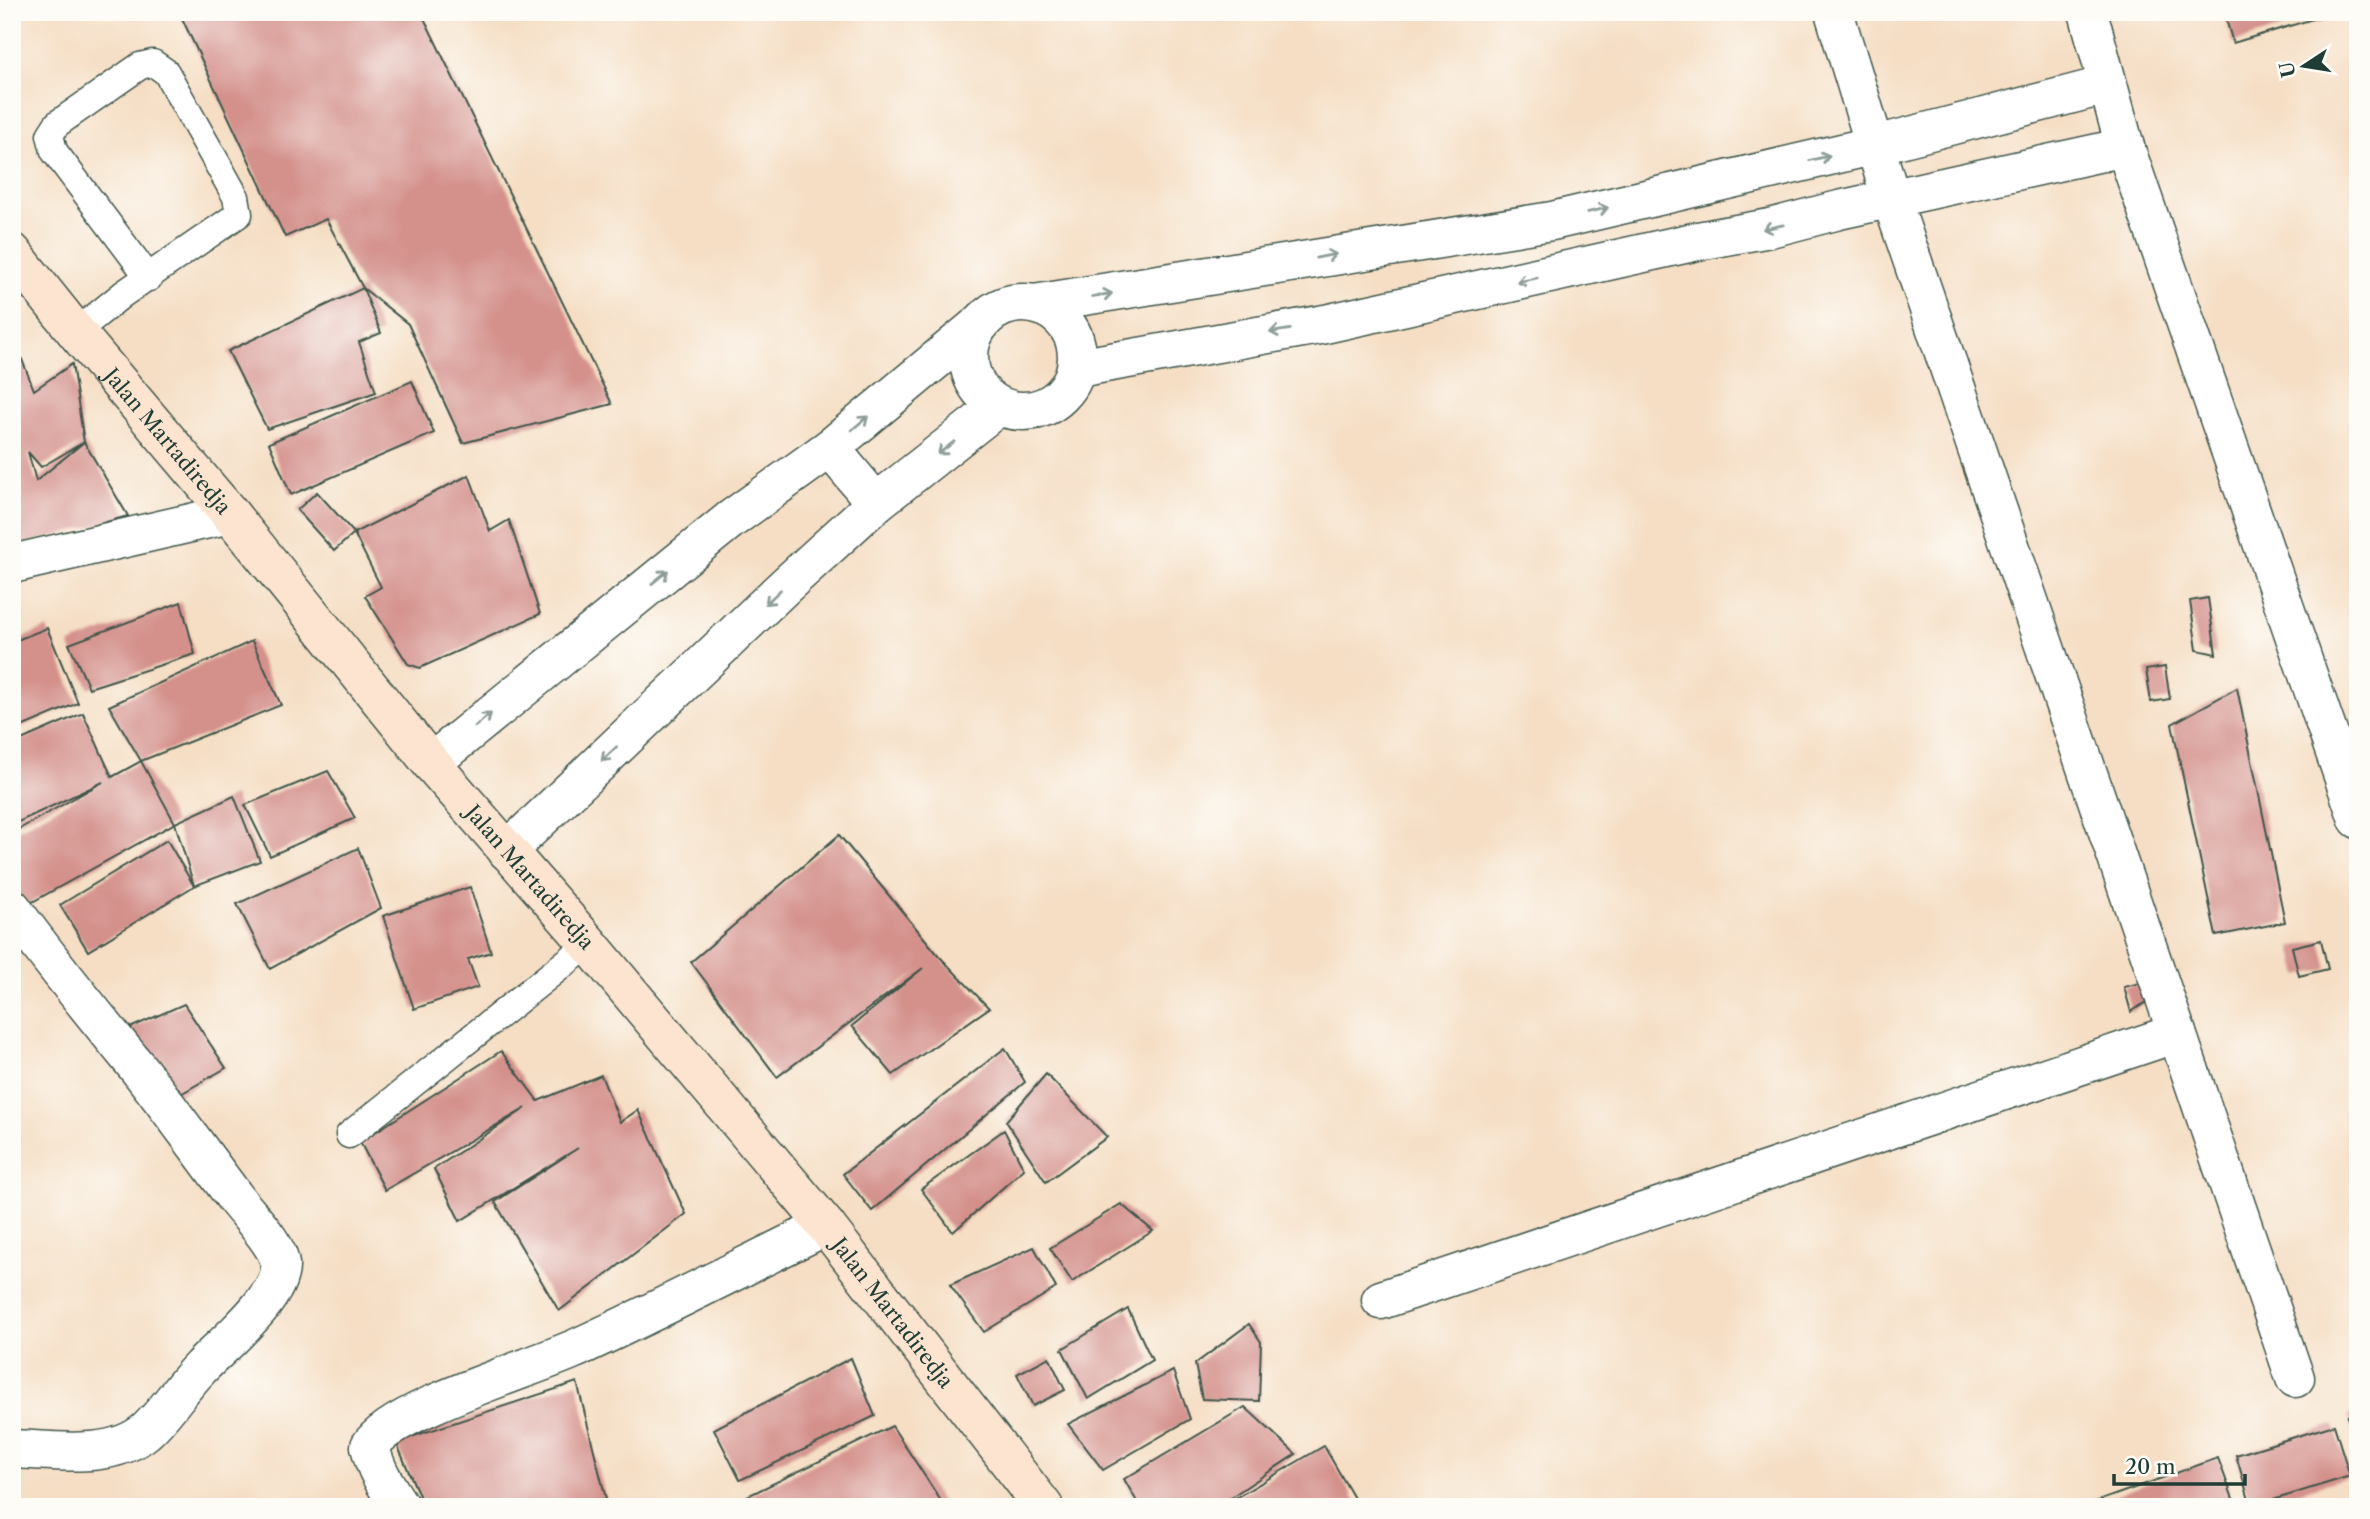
<svg xmlns="http://www.w3.org/2000/svg" width="2370" height="1519" viewBox="0 0 2370 1519" font-family="'Libre Caslon Text',serif">
<rect width="100%" height="100%" fill="#fdfcf7"/>
<filter id="ink" filterUnits="userSpaceOnUse"><feTurbulence type="fractalNoise" baseFrequency=".0143" numOctaves="2"/><feDisplacementMap in="SourceGraphic" scale="14" xChannelSelector="R" yChannelSelector="G"/><feConvolveMatrix kernelMatrix="1 2 1 2 8 2 1 2 1" color-interpolation-filters="sRGB"/></filter>
<filter id="wash" filterUnits="userSpaceOnUse"><feTurbulence type="fractalNoise" baseFrequency=".00686" numOctaves="4" result="noise"/><feDisplacementMap in="SourceGraphic" scale="28" xChannelSelector="R" yChannelSelector="G"/><feGaussianBlur stdDeviation="1.57" result="paint"/><feColorMatrix in="noise" values="0 0 0 0 0 0 0 0 0 0 0 0 0 0 0 0 0 1.4 0 .05"/><feComposite in="paint" operator="in"/></filter>
<g filter="url(#wash)">
<rect width="100%" height="100%" fill="#f5dec4"/>
<g id="blocks">
<g fill="#d4918c">
<path d="M179,12h242l191,392 -149,39 -55,-119 -45,-36 -37,-69 -41,18z"/>
<path d="M2224,12h109v1l-100,30z"/>
<path d="M363,288l18,45 -22,9 17,50 -109,37 -39,-78z"/>
<path d="M12,334l22,56 38,-26 12,78 -43,25 -13,-15 8,29 48,-39 44,74 -116,32z"/>
<path d="M412,381l22,52 -143,62 -22,-52z"/>
<path d="M469,475l21,56 19,-11 31,94 -120,54 -12,-4 -43,-68 16,-9 -27,-54 -20,18 -37,-41 20,-18 37,41z"/>
<path d="M2208,598l8,56 -19,-4 -7,-49z"/>
<path d="M181,602l14,52 -106,34 -20,-44z"/>
<path d="M47,628l31,75 -66,28v-89z"/>
<path d="M252,641l29,64 -140,56 -32,-55z"/>
<path d="M2165,667l5,32 -19,3 -5,-32z"/>
<path d="M2237,688l48,234 -69,14 -44,-212z"/>
<path d="M83,713l29,64 29,-16 34,62 -159,88 -4,-6v-72l91,-51 -91,43v-81z"/>
<path d="M328,771l27,47 -85,38 -25,-51z"/>
<path d="M234,796l26,65 -66,25 -19,-63z"/>
<path d="M839,835l100,121 50,52 -96,67 -41,-49 71,-58 -146,109 -86,-115z"/>
<path d="M167,840l27,46 -106,65 -28,-46z"/>
<path d="M358,848l23,60 -111,61 -33,-65z"/>
<path d="M470,887l21,65 -23,7 10,28 -64,22 -31,-93z"/>
<path d="M2321,940l7,29 -29,7 -7,-29z"/>
<path d="M2145,982l4,18 -18,12 -7,-25z"/>
<path d="M184,1004l42,64 -49,28 -63,-61z"/>
<path d="M1005,1048l20,34 -153,129 -29,-37z"/>
<path d="M501,1051l37,50 63,-26 19,47 18,-12 48,104 -127,97 -64,-109 83,-54 -118,73 -26,-52 92,-61 -141,82 -25,-48z"/>
<path d="M1046,1074l61,63 -61,45 -40,-61z"/>
<path d="M1004,1130l20,39 -71,63 -32,-43z"/>
<path d="M1121,1204l32,27 -81,51 -22,-34z"/>
<path d="M1034,1247l22,41 -72,44 -34,-47z"/>
<path d="M1128,1309l24,51 -64,39 -26,-50z"/>
<path d="M1249,1324l12,18 -2,59 -57,-2 -7,-35z"/>
<path d="M1049,1357l16,33 -32,16 -16,-32z"/>
<path d="M851,1358l24,58 -135,64 -26,-51z"/>
<path d="M1173,1371l17,48 -87,51 -35,-46z"/>
<path d="M577,1382l31,125h-184l-28,-65z"/>
<path d="M1245,1407l51,47 -80,53h-76l-16,-28z"/>
<path d="M2358,1413v30h-1l-9,-27z"/>
<path d="M2334,1425l16,51 -99,31 -15,-52z"/>
<path d="M892,1426l53,81h-220z"/>
<path d="M1324,1446l35,61h-139z"/>
<path d="M2218,1458l18,49h-152v-1z"/>
</g>
</g>
</g>
<g filter="url(#ink)">
<use href="#blocks" fill-opacity="0" stroke="#3f554a" stroke-width="2"/>
<g fill="none" stroke-linecap="round" stroke-linejoin="round">
<defs>
<g id="service">
<path d="M76,332l47,-38 116,-80 -3,-17 -70,-125 -13,-9 -13,3 -83,58 -7,11 4,16 95,127"/>
<path d="M349,1135l240,-191"/>
</g>
<g id="minor">
<path d="M1834,12l57,186 404,1180"/>
<path d="M2088,12l37,135 233,672"/>
<circle cx="1023" cy="357" r="54"/>
<path d="M1034,304l518,-83 324,-76 231,-60"/>
<path d="M1077,368l248,-44 373,-83 72,-13 69,-18 286,-63"/>
<path d="M830,448l46,55"/>
<path d="M12,564l218,-50"/>
<path d="M431,763l299,-243 100,-72 153,-127"/>
<path d="M507,851l278,-265 91,-83 123,-97"/>
<path d="M12,908c39,55 83,107 125,159 34,43 66,88 99,132 12,16 42,46 44,65 3,32 -58,81 -79,103 -20,20 -35,46 -55,64 -35,30 -92,19 -134,18"/>
<path d="M1381,1300l796,-267"/>
<path d="M400,1507c-13,-20 -25,-37 -30,-61 24,-38 165,-78 211,-100 82,-38 163,-80 245,-120"/>
</g>
<g id="secondary">
<path id="s1" d="M12,252l64,80 154,182 201,249 158,181 237,282 218,281"/>
</g>
</defs>
<use href="#service" stroke="#3f554a" stroke-width="29"/>
<use href="#minor" stroke="#3f554a" stroke-width="41"/>
<use href="#secondary" stroke="#3f554a" stroke-width="41"/>
<use href="#service" stroke="#fff" stroke-width="26"/>
<use href="#minor" stroke="#fff" stroke-width="38"/>
<use href="#secondary" stroke="#fde4d0" stroke-width="38"/>
</g>
<defs><path id="oneway-shaft" d="M-6 0H5M1.5-3L5.5 0L1.5 3" fill="none" stroke-width="1.6" stroke-linecap="round" stroke-linejoin="round" transform="scale(1.75)"/></defs>
<g stroke="#8f9e9a">
<use href="#oneway-shaft" transform="translate(1820 158) rotate(-13)"/>
<use href="#oneway-shaft" transform="translate(1598 210) rotate(-13)"/>
<use href="#oneway-shaft" transform="translate(1773 227) rotate(168)"/>
<use href="#oneway-shaft" transform="translate(1326 256) rotate(-11)"/>
<use href="#oneway-shaft" transform="translate(1527 280) rotate(168)"/>
<use href="#oneway-shaft" transform="translate(1102 295) rotate(-9)"/>
<use href="#oneway-shaft" transform="translate(1280 331) rotate(171)"/>
<use href="#oneway-shaft" transform="translate(860 423) rotate(-40)"/>
<use href="#oneway-shaft" transform="translate(946 448) rotate(142)"/>
<use href="#oneway-shaft" transform="translate(660 577) rotate(-39)"/>
<use href="#oneway-shaft" transform="translate(773 597) rotate(136)"/>
<use href="#oneway-shaft" transform="translate(483 720) rotate(-39)"/>
<use href="#oneway-shaft" transform="translate(609 754) rotate(136)"/>
</g>
</g>
<g text-anchor="middle" dominant-baseline="central" stroke-width="5" stroke-linejoin="round" paint-order="stroke">
<g font-size="21" fill="#1f3d34" stroke="#fdfcf7">
<text stroke="none"><textPath href="#s1" startOffset="245">Jalan Martadiredja</textPath></text>
<text stroke="none"><textPath href="#s1" startOffset="812">Jalan Martadiredja</textPath></text>
<text stroke="none"><textPath href="#s1" startOffset="1379">Jalan Martadiredja</textPath></text>
</g>
</g>
<rect width="2370" height="1519" fill="none" stroke="#fdfcf7" stroke-width="42"/>
<g transform="translate(2304 66) rotate(258)" stroke="#fdfcf7" stroke-width="5" paint-order="stroke">
<path d="M0-5L12 26L0 18L-12 26Z" fill="#1f3d34"/>
<text y="-10" font-size="19" font-weight="bold" text-anchor="middle" fill="#1f3d34">U</text>
</g>
<path d="M2114 1474v10h131v-10" fill="none" stroke="#1f3d34" stroke-width="3.5"/>
<text x="2125" y="1474" font-size="21" fill="#1f3d34" stroke="#fdfcf7" stroke-width="5" paint-order="stroke">20 m</text>
</svg>
